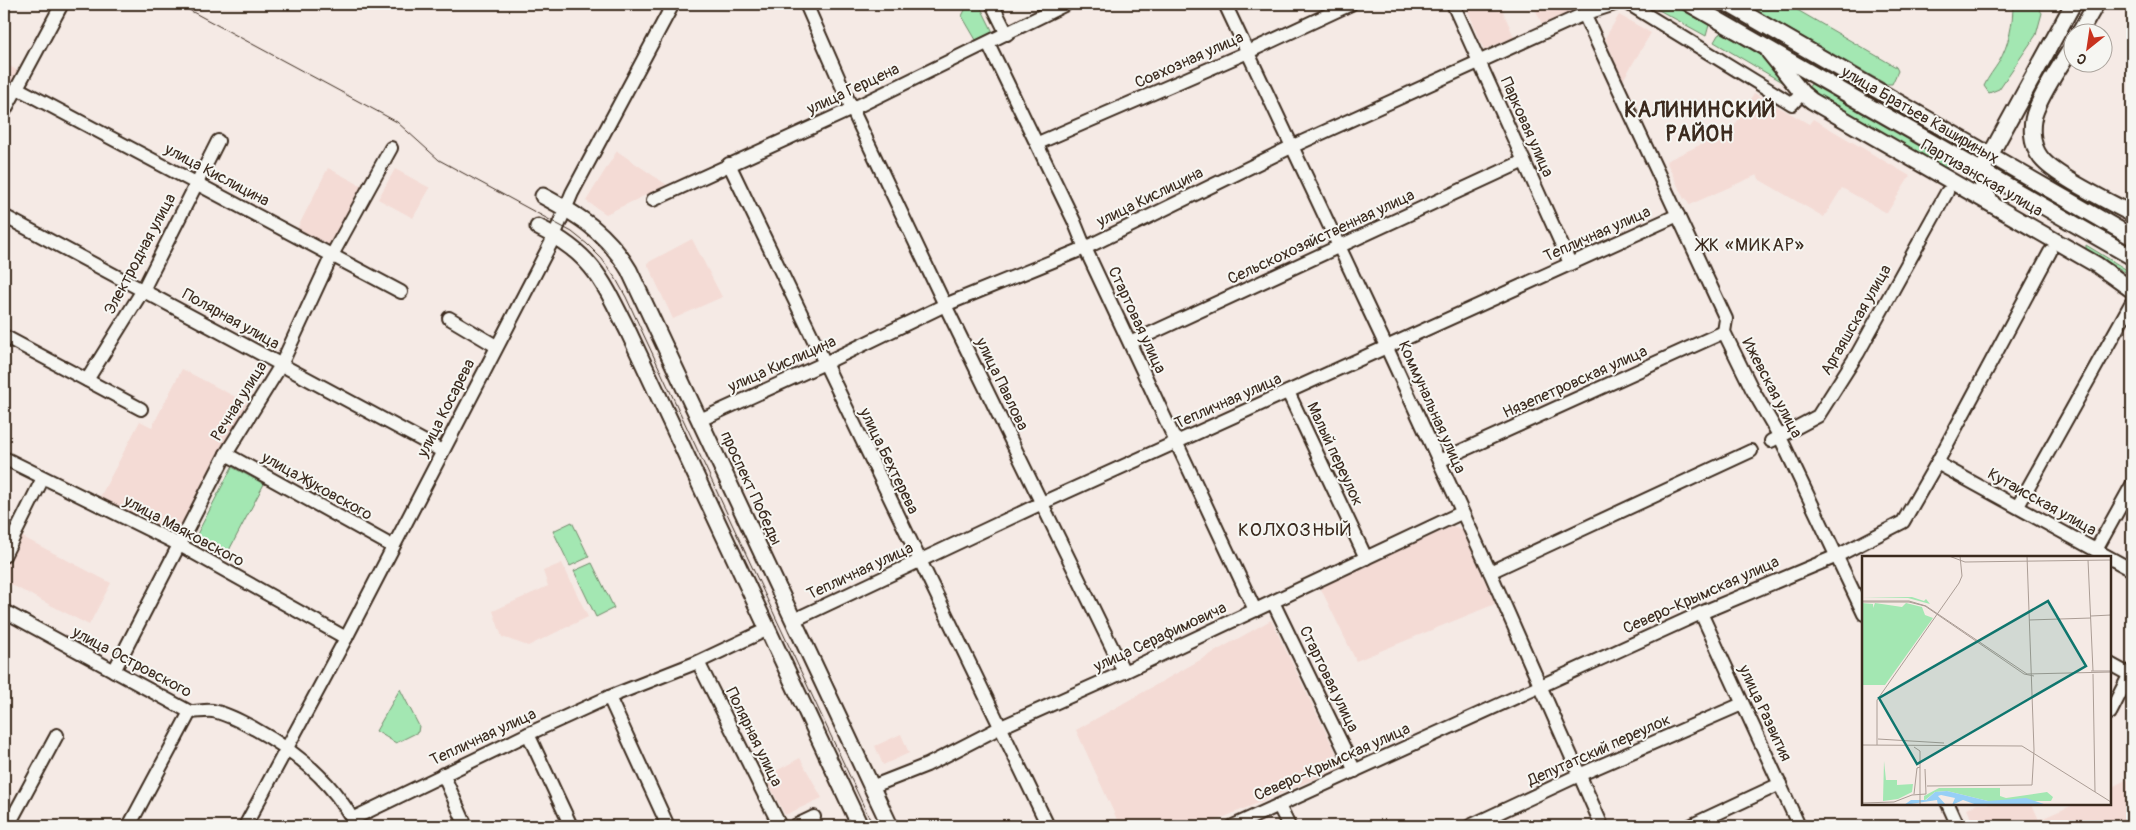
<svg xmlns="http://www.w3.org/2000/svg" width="2136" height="830" viewBox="0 0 2136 830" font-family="Pangolin,sans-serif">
<rect width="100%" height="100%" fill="#f5eae5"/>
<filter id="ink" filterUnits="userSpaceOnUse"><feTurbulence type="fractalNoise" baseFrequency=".02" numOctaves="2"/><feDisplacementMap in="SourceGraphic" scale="10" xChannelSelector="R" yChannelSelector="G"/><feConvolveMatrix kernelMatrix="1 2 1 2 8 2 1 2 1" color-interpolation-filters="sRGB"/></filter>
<g filter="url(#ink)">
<g fill="#f4dbd5">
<path d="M1465,4h47l-10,5 12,28 -30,13z"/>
<path d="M1533,4h41l3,5 -35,15z"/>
<path d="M1619,15l32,18 -28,47 -18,-42z"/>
<path d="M4,63l16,9 -16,30z"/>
<path d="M1754,93l55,31 4,-5 97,57 -23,37 -45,-25 -18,29 -64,-37 -3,-5 -68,30 -3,-7 -2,1 -18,-38 66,-31z"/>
<path d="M617,151l50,34 -61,29 -20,-13z"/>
<path d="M328,168l34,18 -32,60 -33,-17z"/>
<path d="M395,169l35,19 -17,30 -35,-19z"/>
<path d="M692,239l30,58 -49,22 -26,-56z"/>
<path d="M182,369l65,34 -70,136 -78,-40 41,-78 12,6z"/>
<path d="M1453,526l9,3 33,75 -139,57 -36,-74z"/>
<path d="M19,535l92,48 -22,42 -85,-44v-18z"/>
<path d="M562,563l26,54 -60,29 -26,-9 -9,-26 55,-25 -5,-15z"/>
<path d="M1271,620l72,147 -140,59h-83l-44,-96z"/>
<path d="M901,734l8,19 -26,12 -8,-19z"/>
<path d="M800,758l22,40 -37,17 -20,-38z"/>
<path d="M2132,775v48l-8,3h-150l-7,-17 10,-5h55l7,16 36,-16h35v-16l20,-10z"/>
</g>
<g fill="#a3e7b2" stroke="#6f8868">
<path d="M968,4h11l14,28 -17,8 -14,-24z"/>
<path d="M1648,4h23l38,21 -3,11z"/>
<path d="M1745,4h42l109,63 2,4 -6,13h-6z"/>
<path d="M2013,4h23l6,9 -6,22 -37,54 -10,4 -5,-7c4,-9 10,-16 15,-24 10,-18 14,-38 14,-58z"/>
<path d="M1722,33l44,25 24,29 -76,-45 4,-7z"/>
<path d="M1811,84l138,79 -4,7 -134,-77 -3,-5z"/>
<path d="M2086,245l46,28v3l-46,-27z"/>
<path d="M232,467l32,17 -37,70 -32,-16z"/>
<path d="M572,522l17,35 -19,9 -17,-35z"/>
<path d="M592,563l22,45 -18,9 -22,-46z"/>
<path d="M400,689l19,37 -1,6 -22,11 -20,-12z"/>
</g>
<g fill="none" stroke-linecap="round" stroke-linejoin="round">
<defs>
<g id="minor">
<path d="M806,4l46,105 93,196 179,367"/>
<path d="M992,4l15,30"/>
<path d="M1225,4l161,342 104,226 112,254"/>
<path d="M1453,4l117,259"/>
<path d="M1629,4l163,100 10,-11"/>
<path d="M1584,14l142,305 -2,13 28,57 28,48 84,177"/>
<path d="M988,43l86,178 11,27 170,362"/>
<path d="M17,88l384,204"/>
<path d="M4,112l58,-108"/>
<path d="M1038,143l210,-91 103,-48"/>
<path d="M729,164l319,662"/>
<path d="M653,200l199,-91 214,-105"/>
<path d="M4,216l438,235"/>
<path d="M449,318l47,28"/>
<path d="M4,336l137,73"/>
<path d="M1130,343l394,-182"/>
<path d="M87,380l56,-90 75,-149"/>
<path d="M1288,392l78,166"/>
<path d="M700,420l125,-57 120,-58 140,-57 206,-101 293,-133 31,-10"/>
<path d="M1771,441l47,-25 40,-63 89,-161"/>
<path d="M226,454l166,92"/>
<path d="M4,458l174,86 168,94"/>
<path d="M1439,461l285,-129"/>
<path d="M1937,463l195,107"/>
<path d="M2018,506l114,-204"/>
<path d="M2096,550l36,-65"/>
<path d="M4,556l39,-78"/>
<path d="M1490,572l261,-121"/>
<path d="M1273,602l82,169"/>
<path d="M4,611l186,101c7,0 16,-2 23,-1 15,3 29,11 42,18 42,23 79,53 101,97"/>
<path d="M1701,613l98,213"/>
<path d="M794,620l248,-117 636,-288"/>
<path d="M698,662l82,164"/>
<path d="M2110,664l20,11"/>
<path d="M114,671l112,-217 55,-89 51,-110 59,-107"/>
<path d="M609,697l59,129"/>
<path d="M2110,713l22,-43"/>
<path d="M528,734l43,92"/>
<path d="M443,774l23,52"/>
<path d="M871,787l56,-22 74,-38 123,-55 337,-159"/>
<path d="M1948,804l10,22"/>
<path d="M1279,806l10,20"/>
<path d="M352,819l176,-85 81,-37 89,-35 70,-33"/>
<path d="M8,826l49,-91"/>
<path d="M129,826l61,-114"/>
<path d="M245,826l101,-188 205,-395 21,-50 101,-189"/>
<path d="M795,826l19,-9"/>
<path d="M1233,826l468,-213 136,-57 66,-34 34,-59 113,-211"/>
<path d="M1470,826l109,-51 163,-71"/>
<path d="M1690,826l90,-42"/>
</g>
<g id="major">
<path d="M1690,4l442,253"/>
<path d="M1728,4l404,233"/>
<path d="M2080,32l16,-28"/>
<path d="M2074,44c-13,21 -29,43 -38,66 -6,14 -5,36 5,48 14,18 69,44 91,56"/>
<path d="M1769,52l33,41 10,8 285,164 35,25"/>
<path d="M543,196c37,20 64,37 86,74l261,556"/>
<path d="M1992,203l-9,-13 -1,-20 91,-166"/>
<path d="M538,227c54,27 64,52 90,104l232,495"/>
</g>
</defs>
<use href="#minor" stroke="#3b2a1e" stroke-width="16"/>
<use href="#major" stroke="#3b2a1e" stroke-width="19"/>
<use href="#minor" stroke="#f6f6f2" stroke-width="12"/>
<use href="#major" stroke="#f6f6f2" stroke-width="15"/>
<path stroke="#3b2a1e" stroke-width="1" d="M178,4l219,118 42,38 133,72 15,12 15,15 14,20 10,18 247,529"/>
</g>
</g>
<g text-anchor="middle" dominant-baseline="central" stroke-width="4" stroke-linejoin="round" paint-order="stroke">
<g font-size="16" fill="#3b2a1e" stroke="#f6f6f2">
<text transform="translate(1189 60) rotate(-24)">Совхозная улица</text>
<text transform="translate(853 89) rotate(-25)">улица Герцена</text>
<text transform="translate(1920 115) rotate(30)">улица Братьев Кашириных</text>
<text transform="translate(1527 127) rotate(66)">Парковая улица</text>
<text transform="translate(217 175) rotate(28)">улица Кислицина</text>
<text transform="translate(1982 178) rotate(30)">Партизанская улица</text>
<text transform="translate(1150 197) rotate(-26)">улица Кислицина</text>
<text transform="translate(1597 234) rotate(-24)">Тепличная улица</text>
<text transform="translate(1321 237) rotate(-25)">Сельскохозяйственная улица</text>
<text transform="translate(140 254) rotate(-62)">Электродная улица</text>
<text transform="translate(231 319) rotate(29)">Полярная улица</text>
<text transform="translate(1137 320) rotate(65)">Стартовая улица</text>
<text transform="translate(1856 320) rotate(-60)">Аргаяшская улица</text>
<text transform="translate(782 364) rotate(-24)">улица Кислицина</text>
<text transform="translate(1575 382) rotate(-24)">Нязепетровская улица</text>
<text transform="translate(1002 384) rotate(64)">улица Павлова</text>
<text transform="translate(1772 388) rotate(62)">Ижевская улица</text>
<text transform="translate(239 401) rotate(-58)">Речная улица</text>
<text transform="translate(1228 401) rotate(-24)">Тепличная улица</text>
<text transform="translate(1432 407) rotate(66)">Коммунальная улица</text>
<text transform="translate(446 408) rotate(-63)">улица Косарева</text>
<text transform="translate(1335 454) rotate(65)">Малый переулок</text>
<text transform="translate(889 461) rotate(64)">улица Бехтерева</text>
<text transform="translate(317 486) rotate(29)">улица Жуковского</text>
<text transform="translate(751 488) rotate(65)">проспект Победы</text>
<text transform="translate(2042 502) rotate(29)">Кутаисская улица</text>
<text transform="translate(184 531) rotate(28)">улица Маяковского</text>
<text transform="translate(860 571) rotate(-25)">Тепличная улица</text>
<text transform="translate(1701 595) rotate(-24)">Северо-Крымская улица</text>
<text transform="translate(1160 637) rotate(-25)">улица Серафимовича</text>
<text transform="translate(132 662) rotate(28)">улица Островского</text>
<text transform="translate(1329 679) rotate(64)">Стартовая улица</text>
<text transform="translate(1765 713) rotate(65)">улица Развития</text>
<text transform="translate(483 737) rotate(-25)">Тепличная улица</text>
<text transform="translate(754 737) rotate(64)">Полярная улица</text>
<text transform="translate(1599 750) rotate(-24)">Депутатский переулок</text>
<text transform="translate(1332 762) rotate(-24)">Северо-Крымская улица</text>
</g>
<g font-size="18" letter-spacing="1" fill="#3b2a1e" stroke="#f6f6f2">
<text x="1751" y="245">ЖК «МИКАР»</text>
</g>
<g font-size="19" letter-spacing="1" fill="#3b2a1e" stroke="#f6f6f2">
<text x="1295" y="530">КОЛХОЗНЫЙ</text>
</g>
<g font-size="21" font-weight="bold" letter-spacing="1" fill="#3b2a1e" stroke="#f6f6f2">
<text x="1700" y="110">КАЛИНИНСКИЙ<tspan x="1700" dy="24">РАЙОН</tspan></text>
</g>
</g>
<g transform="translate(1862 556)">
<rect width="249" height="249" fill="#f5eae5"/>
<path d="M0,41h50l12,4 2,-2 4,5 -22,-6zM0,47l11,1v4l2,-5 27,4 4,-4 16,4 3,8 8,3 -48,67h-23zM22,205l2,19h11v5l16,-1 -1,8 -14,7 -15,2zM77,232h61v8l6,2 41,-6 6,5 -2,4h-63l-41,-10 -12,1 -11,9v-5z" fill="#a3e7b2"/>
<path d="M85,235l41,10 38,-3 21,7h-70l-14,-5 -11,5 3,-7 -14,-3 -3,1 8,9h-8l-1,-5 -33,5 7,-5h15l9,-8z" fill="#97cff6"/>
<path fill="none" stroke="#ab9d95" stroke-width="1" d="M87,0l16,6 146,-2M165,0l7,194M226,4l5,111M0,45h47l17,5 101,68 84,-2M0,46h47l16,4 99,68 10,2M229,60l20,-1M167,64l62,-2M229,115h20M231,118l2,118M16,183l66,4M0,189l160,1 89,56M15,189v-45l82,-117 3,-7 -2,-20M52,191l6,4v54M65,230l105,-1 2,-35M52,238l3,-26 3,-1M0,247l32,-1 18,-7 14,-1 -1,-25"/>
<path fill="#0f766e" fill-opacity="0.15" stroke="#0f766e" stroke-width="2.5" d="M186,45l38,65 -169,98 -38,-66z"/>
<rect width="249" height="249" fill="none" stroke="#3b2a1e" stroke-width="2.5"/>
</g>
<rect width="2136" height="830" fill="none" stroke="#f6f6f2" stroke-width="20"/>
<rect x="10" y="10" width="2116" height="810" fill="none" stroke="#3b2a1e" stroke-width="2" filter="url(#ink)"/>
<g transform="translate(2088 48) rotate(210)"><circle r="24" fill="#f6f6f2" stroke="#aba49d"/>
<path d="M0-4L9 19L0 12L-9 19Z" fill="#c8321e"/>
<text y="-8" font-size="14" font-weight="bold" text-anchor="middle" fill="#3b2a1e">С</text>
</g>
</svg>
